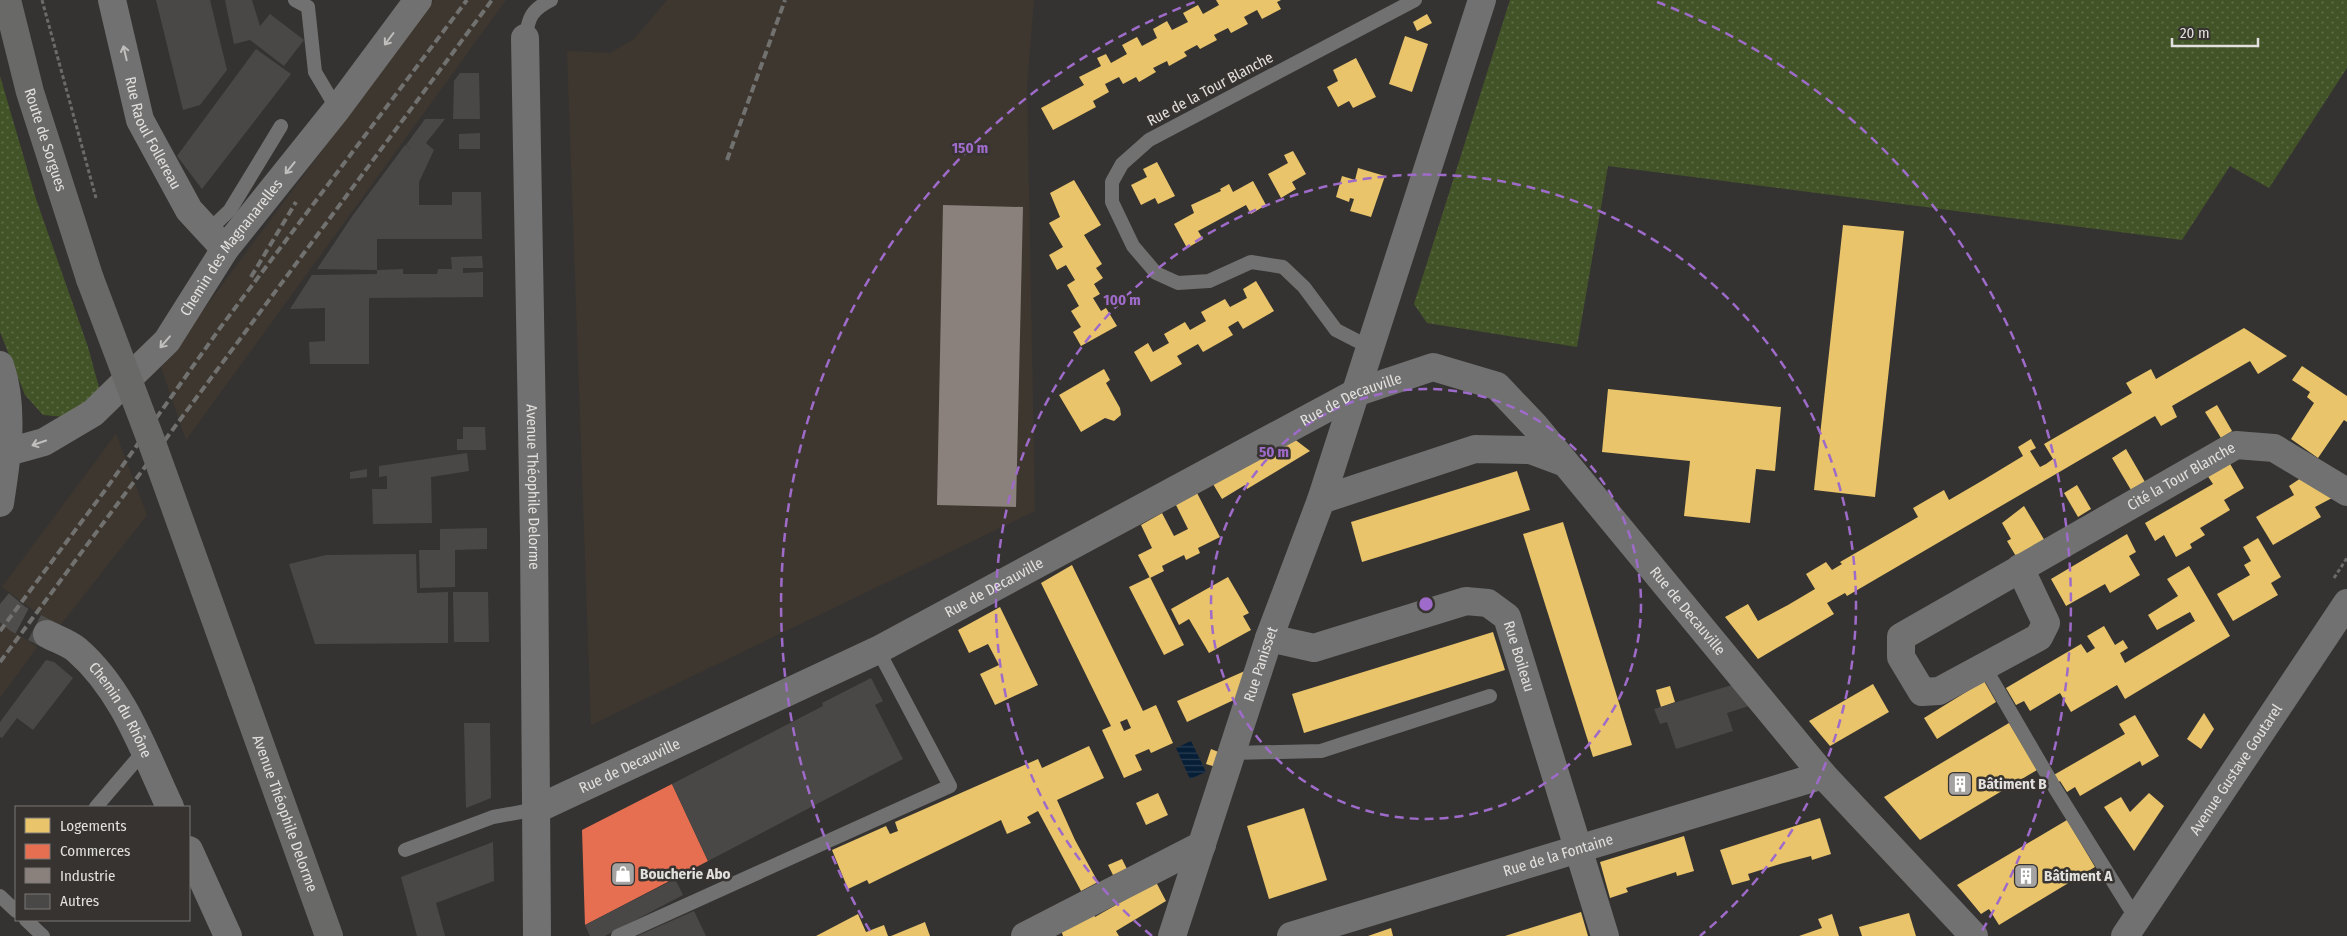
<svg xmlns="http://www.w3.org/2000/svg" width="2347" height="936" viewBox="0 0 2347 936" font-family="'Fira Sans Condensed',sans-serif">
<defs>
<pattern id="grass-dots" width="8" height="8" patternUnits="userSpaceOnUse" patternTransform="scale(1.25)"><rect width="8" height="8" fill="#425427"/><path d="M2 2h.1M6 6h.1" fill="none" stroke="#5d6c46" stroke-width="1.8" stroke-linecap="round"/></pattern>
<pattern id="water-rules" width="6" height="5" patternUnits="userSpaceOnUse" patternTransform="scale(1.25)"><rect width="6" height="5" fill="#061e36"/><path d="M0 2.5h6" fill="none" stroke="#2a3e53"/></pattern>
</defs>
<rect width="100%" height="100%" fill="#353331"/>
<g fill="#3e372f">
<path d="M434,0h72l-320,440 -25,-73z"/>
<path d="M667,0h367l-7,85 8,426 -444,214 -24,-674 43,2 24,-14z"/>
<path d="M116,434l31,81 -89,113 -56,-41z"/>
<path d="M0,622l37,25 -37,51z"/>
</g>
<g fill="url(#grass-dots)">
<path d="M1510,0h837v68l-78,120 -39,-22 -48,74 -574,-74 -31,181 -150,-24 -13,-19z"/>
<path d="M0,76l36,123 52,148 13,48 -36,22 -22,-2 -18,-20 -25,-63z"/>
</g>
<path fill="url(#water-rules)" d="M1191,741l15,31 -16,7 -14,-31z"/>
<g fill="#e9c46a" fill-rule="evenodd">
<path d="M1216,0h65l-4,2 4,7 -19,10 -5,-9 -13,7 4,7 -17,9 -3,-5 -14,7 3,5 -17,9 -3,-4 -13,7 3,4 -18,10 -2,-5 -14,7 3,4 -17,10 -3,-5 -13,7 -4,-7 -14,7 4,8 -16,9 3,6 -43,23 -12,-22 43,-23 -5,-8 22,-11 -4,-8 9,-4 5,9 16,-9 -5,-9 15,-8 5,9 15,-8 -4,-9 14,-8 5,9 16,-8 -5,-9 15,-8 5,9 16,-9z"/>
<path d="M1427,14l5,9 -15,8 -4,-9z"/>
<path d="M1405,36l23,8 -16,48 -23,-8z"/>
<path d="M1356,58l20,39 -23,11 -4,-7 -11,6 -11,-20 11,-6 -5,-11z"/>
<path d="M1293,151l13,23 -14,8 4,7 -15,9 -13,-24 20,-11 -4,-8z"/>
<path d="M1157,162l18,34 -17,8 -3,-6 -14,7 -10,-20 16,-8 -4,-8z"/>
<path d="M1358,168l27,8 -14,41 -21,-6 4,-12 -4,-1 -1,4 -13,-5 6,-21 13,4z"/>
<path d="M1074,180l27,45 -17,10 18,29 -6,4 7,10 -9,6 6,10 -7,4 8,13 5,-3 11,18 -36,20 -8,-14 8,-5 -10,-16 8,-5 -12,-21 8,-5 -9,-15 -9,5 -8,-15 14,-8 -14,-24 11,-6 -10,-24z"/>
<path d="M1253,181l13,24 -15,9 -5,-9 -48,26 5,8 -16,9 -13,-24 20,-11 -3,-8 30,-14 -1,-2 9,-5 4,8z"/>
<path d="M1843,225l61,6 -29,266 -61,-7z"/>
<path d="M1256,281l18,30 -31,18 -5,-8 -10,6 5,8 -30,17 -5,-8 -21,12 5,8 -31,18 -17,-30 14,-9 5,9 16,-9 -5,-9 21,-12 5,8 16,-9 -5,-9 24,-13 5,8 17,-9 -4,-9z"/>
<path d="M2244,328l43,28 -29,18 -8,-13 -78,45 5,11 -16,9 -6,-10 -308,180 -2,-3 -18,10 7,11 -76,45 -33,-42 23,-13 10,17 30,-16 27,-16 -9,-15 20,-12 6,8 10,-6 -2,-2 78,-45 -5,-9 31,-18 5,10 36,-21 38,-23 -5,-9 13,-8 5,9 -6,3 10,16 6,-3 7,-5 -9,-15 88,-51 -6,-10 25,-14 5,10z"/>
<path d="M2302,366l45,30v26l-3,-2 -26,38 -27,-19 23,-36 -7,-6 3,-5 -18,-12z"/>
<path d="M1104,369l6,11 -4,3 14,25 1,7 -7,6 -9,-3 -24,14 -22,-37z"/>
<path d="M1608,389l173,18 -6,64 -19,-2 -6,54 -66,-7 6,-55 -88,-9z"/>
<path d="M2217,405l15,26 -11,7 -16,-26z"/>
<path d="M1293,438l17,13 -63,38 -2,-4 -23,14 -9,-15z"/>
<path d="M2126,449l19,33 -14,8 -19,-32z"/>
<path d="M2229,462l15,26 -20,12 6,10 -30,18 5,7 -15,9 2,4 -16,9 -12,-22 -9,6 -10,-18 68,-39 -6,-9z"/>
<path d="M1517,471l13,39 -168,52 -11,-40z"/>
<path d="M2301,478l31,20 -17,9 6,10 -48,28 -17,-28 38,-22 -5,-9z"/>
<path d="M2077,485l14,24 -13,8 -14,-24z"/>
<path d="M1197,493l23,44 -22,11 2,5 -14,7 -2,-5 -22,11 2,5 -14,7 -12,-23 14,-7 -11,-23 21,-12 12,23 14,-7 -12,-24z"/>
<path d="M2024,506l21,35 -28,17 -10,-17 4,-2 -9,-16z"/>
<path d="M1563,522l69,223 -39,12 -70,-223z"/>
<path d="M2127,534l9,18 -7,4 11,19 -30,18 -5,-9 -39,22 -15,-27z"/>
<path d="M2258,538l23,39 -10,6 7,12 -45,26 -16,-27 33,-19 -6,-10 7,-4 -8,-14z"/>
<path d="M1072,565l71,146 13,-6 17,38 -22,10 -2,-4 -14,6 7,15 -18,8 -22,-48 9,-4 -70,-143zM1127,719l4,9 -7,3 -4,-9z"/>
<path d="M2189,566l41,70 -105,63 -8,-14 -46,27 -11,-19 -30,18 -6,-10 -8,4 -10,-17 75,-44 6,9 8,-5 -8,-12 17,-10 11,19 8,-5 5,8 -8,5 5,10 70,-42 -5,-9 -33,18 -9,-15 30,-19 -11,-17z"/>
<path d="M1150,577l34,68 -20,10 -35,-68z"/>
<path d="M1228,577l21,36 -6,3 8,14 -42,23 -20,-34 -10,6 -8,-16z"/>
<path d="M1000,607l38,78 -43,20 -15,-31 19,-9 -11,-21 -19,9 -11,-23z"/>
<path d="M1493,632l12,38 -201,63 -12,-39z"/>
<path d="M1247,670l-9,28 -51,24 -10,-21z"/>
<path d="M1984,681l12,21 -59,37 -13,-21z"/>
<path d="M1873,684l16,28 -59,34 -21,-25z"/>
<path d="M1670,686l5,16 -14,5 -5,-17z"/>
<path d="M2204,713l10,16 -13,20 -14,-10z"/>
<path d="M2135,715l24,41 -17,10 -2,-5 -60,35 -5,-9 -8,5 -7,-11 -3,2 -5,-7 73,-42 -6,-10z"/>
<path d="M2009,723l28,47 -117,70 -36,-43z"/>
<path d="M1089,746l15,32 -47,22 18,40 23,42 -17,9 -43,-80 -11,6 4,6 -24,11 -6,-14 -132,64 -2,-4 -19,9 -16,-39 54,-24 4,8 8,-3 -3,-9 143,-63 4,9z"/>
<path d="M1211,749l10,4 -5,14 -10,-3z"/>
<path d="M1158,793l10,22 -22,10 -10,-22z"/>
<path d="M2149,793l15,13 -30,45 -30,-44 17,-10 9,15z"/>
<path d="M1304,808l23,72 -58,19 -22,-73z"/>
<path d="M1820,818l11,36 -19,6 -1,-4 -31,8 -32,10 2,6 -18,5 -12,-35z"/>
<path d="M2067,820l28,47 -96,58 -10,-16 -8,5 -24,-29z"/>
<path d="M1684,836l10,35 -17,5 -1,-4 -50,16 2,4 -18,6 -10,-36z"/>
<path d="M1122,859l5,10 -14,6 -5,-10z"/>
<path d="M1156,882l10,19 -50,30 3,5h-56l-2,-6 32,-17 2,4z"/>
<path d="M1581,912l7,24h-83z"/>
<path d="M1909,913l7,23h-54l-3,-9z"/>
<path d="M858,914l8,18 18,-7 4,11h-72z"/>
<path d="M1832,914l7,22h-40l23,-8 -4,-9z"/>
<path d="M925,922l5,14h-39z"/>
<path d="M1391,928l2,8h-25z"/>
</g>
<path fill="#e76f51" d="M672,784l36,77 -123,64 -3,-95z"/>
<path fill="#8a817c" d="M943,205l80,2 -7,300 -79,-2z"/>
<g fill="#4a4846">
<path d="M156,0h54l17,70 -27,35 -17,5z"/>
<path d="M225,0h27l8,26 10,-12 34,26 -20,26 -34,-26 -16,4z"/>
<path d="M256,49l35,25 -89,115 -25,-33z"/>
<path d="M460,73h19l1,46h-27l1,-38z"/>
<path d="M425,119h20l-19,24 8,7 -15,32v23h33v-13h29l1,47h-105v31l-60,-1 36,-54 52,-70 6,4 -5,-4z"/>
<path d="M480,133v16h-21v-15z"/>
<path d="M482,256l1,12h-20v5l20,-1v25l-114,1v66h-59l-1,-22 16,-1v-33l-35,1 22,-34 65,-1v-4l26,-1v5h34l1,-5h14l-1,-12z"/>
<path d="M463,427h22l1,23h-29v-11h6z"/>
<path d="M467,453l2,18 -38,6 1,46 -59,1 -1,-35h15v-13l-8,1v-11z"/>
<path d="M367,469v8l-17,2v-7z"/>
<path d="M487,528v21l-32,1v37l-35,1 -1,-38h21v-21z"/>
<path d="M416,554l1,39 31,-1v51l-133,1 -26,-80 37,-9z"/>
<path d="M453,592h35l1,50h-35z"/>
<path d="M46,660l8,2 19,16 -40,52 -16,-12 -15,20 -2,-1v-15z"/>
<path d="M871,678l12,23 -8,4 28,54 -195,102 -36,-77 151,-78 -1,-3z"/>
<path d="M1735,684l17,21 -25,8 6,18 -57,18 -9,-27 -7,2 -6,-15z"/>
<path d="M464,723h26l1,75 -25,10z"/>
<path d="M493,842l1,39 -58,22 9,33h-28l-16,-59z"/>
<path d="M675,879l8,16 -78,41h-15l-5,-11z"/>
<path d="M694,911l12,25h-69z"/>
</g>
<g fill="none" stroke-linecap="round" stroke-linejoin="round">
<path stroke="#4f4d4b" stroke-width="28" stroke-dasharray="28 14" stroke-linecap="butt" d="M0,604l18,15 29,15"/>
<g stroke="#6b6b6a" stroke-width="3" stroke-dasharray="4 2.5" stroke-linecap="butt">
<path d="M42,0l54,198"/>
<path d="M2334,578l13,-20"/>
</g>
<g stroke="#717171" stroke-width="14">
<path d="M295,0l13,7 7,65 22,37"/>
<path d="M525,38c4,-21 6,-28 26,-38"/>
<path d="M208,231l22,-21 51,-84"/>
<path d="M1369,347l-33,-17 -32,-43 -21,-20 -32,-5 -42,19 -31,2 -22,-10 -23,-27 -21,-44v-20l10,-18 27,-24 266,-140"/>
<path d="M1984,666l72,124 81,130"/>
<path d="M1232,753l89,-2 169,-55"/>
<path d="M96,807l48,-56"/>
<path d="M405,850l88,-33 44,-8"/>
<path d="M0,896l16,15"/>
<path d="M26,920l17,16"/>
<path d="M618,936l332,-150 -72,-136"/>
</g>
<g stroke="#717171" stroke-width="28">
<path id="s1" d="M112,0l28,120 49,90 36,39"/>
<path id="s2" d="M525,38l9,498 3,400"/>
<path d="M0,365c15,44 7,93 0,138"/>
<path id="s3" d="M8,452l36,-10 49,-29 74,-72 58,-92 112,-140 81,-109"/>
<path d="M1321,500l154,-51 55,1 35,13"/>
<path id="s4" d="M2020,568l26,55 -7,14 -100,54 -17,1 -21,-35v-20l335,-192 38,3 73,44"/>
<path id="s5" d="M47,634c9,5 22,9 30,16 47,41 67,102 93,157"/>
<path id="s6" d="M1269,638l45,10 152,-47 22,2 19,14 98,319"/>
<path id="s7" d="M537,809l341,-159 477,-257 78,-26 64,19 38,40 288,349 151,161"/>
<path d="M189,850l39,86"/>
<path d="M1025,936l177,-91"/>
<path id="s8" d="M1172,936l97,-298 52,-138 161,-500"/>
<path id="s9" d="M1291,936l532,-161"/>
<path id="s10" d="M2125,936l222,-333"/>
</g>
<g stroke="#696967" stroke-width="28">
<path id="s11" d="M7,0l23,92 60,187"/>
<path id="s12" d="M241,691l88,245"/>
</g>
<g stroke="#717170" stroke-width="4" stroke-dasharray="8 4" stroke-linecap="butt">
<path d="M727,160l58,-160"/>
<path d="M251,277l45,-75"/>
<path d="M0,631l106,-142 114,-161 247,-328"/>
<path d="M0,662l492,-662"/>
</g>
<path stroke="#696967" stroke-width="28" d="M90,279l62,164 89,248"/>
</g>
<defs><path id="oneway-shaft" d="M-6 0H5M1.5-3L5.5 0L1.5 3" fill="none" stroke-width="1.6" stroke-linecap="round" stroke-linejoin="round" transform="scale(1.25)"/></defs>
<g stroke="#c0bfbd">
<use href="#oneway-shaft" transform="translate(389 39) rotate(127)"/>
<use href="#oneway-shaft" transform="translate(125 53) rotate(-103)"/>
<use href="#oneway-shaft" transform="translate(290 168) rotate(129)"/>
<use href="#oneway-shaft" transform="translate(165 342) rotate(131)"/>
<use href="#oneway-shaft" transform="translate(39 443) rotate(161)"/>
</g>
<g fill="none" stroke="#9f6bca" stroke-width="2.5" stroke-dasharray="9 6">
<circle cx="1426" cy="604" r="215"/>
<path d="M1152 936A430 430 0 1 1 1700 936"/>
<path d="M870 931A645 645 0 0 1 1195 2M1657 2A645 645 0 0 1 1982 931"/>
</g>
<defs>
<symbol id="building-square" viewBox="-11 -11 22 22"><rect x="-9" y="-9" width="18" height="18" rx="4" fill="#a5a3a1" stroke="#363330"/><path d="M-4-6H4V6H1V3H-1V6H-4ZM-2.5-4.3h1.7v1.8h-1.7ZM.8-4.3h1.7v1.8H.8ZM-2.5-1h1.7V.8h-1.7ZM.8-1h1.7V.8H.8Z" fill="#fff"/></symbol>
<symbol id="shop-square" viewBox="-11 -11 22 22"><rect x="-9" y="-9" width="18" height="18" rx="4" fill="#a5a3a1" stroke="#363330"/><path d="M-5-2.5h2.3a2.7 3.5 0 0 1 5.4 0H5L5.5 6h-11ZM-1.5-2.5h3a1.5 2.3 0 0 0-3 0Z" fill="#fff"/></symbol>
</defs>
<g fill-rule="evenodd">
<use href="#building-square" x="1946" y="770" width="28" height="28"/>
<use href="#shop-square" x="609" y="860" width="28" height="28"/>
<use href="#building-square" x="2012" y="862" width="28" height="28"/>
</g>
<g text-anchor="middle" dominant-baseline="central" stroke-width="5" stroke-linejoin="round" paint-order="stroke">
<g font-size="15" fill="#e2e0de" stroke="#363330">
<text transform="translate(1210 89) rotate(-28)">Rue de la Tour Blanche</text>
<text stroke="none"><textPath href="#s1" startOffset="140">Rue Raoul Follereau</textPath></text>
<text stroke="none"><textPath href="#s11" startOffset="145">Route de Sorgues</textPath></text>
<text stroke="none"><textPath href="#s3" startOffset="311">Chemin des Magnanarelles</textPath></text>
<text stroke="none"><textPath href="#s7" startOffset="912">Rue de Decauville</textPath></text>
<text stroke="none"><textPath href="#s4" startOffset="591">Cité la Tour Blanche</textPath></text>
<text stroke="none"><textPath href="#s2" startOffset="449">Avenue Théophile Delorme</textPath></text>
<text stroke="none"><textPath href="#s7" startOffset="508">Rue de Decauville</textPath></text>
<text stroke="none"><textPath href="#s7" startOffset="1362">Rue de Decauville</textPath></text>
<text stroke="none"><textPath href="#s6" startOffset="292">Rue Boileau</textPath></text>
<text stroke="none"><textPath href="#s8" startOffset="286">Rue Panisset</textPath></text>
<text stroke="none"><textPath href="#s5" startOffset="109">Chemin du Rhône</textPath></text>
<text stroke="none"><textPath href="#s7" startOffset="102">Rue de Decauville</textPath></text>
<text stroke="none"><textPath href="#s10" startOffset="200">Avenue Gustave Goutarel</textPath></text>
<text stroke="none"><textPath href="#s12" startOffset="130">Avenue Théophile Delorme</textPath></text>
<text stroke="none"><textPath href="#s9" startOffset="279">Rue de la Fontaine</textPath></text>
</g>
<g font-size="15" font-weight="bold" fill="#e2e0de" stroke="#363330" text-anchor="start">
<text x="1978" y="784">Bâtiment B</text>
<text x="640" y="874">Boucherie Abo</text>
<text x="2044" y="876">Bâtiment A</text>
</g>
</g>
<circle cx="1426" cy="604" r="8" fill="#9f6bca" stroke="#363330" stroke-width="2.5"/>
<g font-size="15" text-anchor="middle" font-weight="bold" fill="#9f6bca" stroke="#363330" stroke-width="5" stroke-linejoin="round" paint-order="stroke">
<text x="970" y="153">150 m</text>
<text x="1122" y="305">100 m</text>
<text x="1274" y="457">50 m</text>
</g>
<rect x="15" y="806" width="175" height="115" fill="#363330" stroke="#7b7876"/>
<rect x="25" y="818" width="25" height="15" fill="#e9c46a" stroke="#7b7876"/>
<text x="60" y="831" font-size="15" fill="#e2e0de">Logements</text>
<rect x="25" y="844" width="25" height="15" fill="#e76f51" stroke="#7b7876"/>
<text x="60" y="856" font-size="15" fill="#e2e0de">Commerces</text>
<rect x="25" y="868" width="25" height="15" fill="#8a817c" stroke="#7b7876"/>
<text x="60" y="881" font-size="15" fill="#e2e0de">Industrie</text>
<rect x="25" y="894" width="25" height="15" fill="#4a4846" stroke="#7b7876"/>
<text x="60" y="906" font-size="15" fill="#e2e0de">Autres</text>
<path d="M2172 38v8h86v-8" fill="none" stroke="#e2e0de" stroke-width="2.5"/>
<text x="2180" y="38" font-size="15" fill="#e2e0de" stroke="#363330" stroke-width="4" paint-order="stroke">20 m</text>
</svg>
